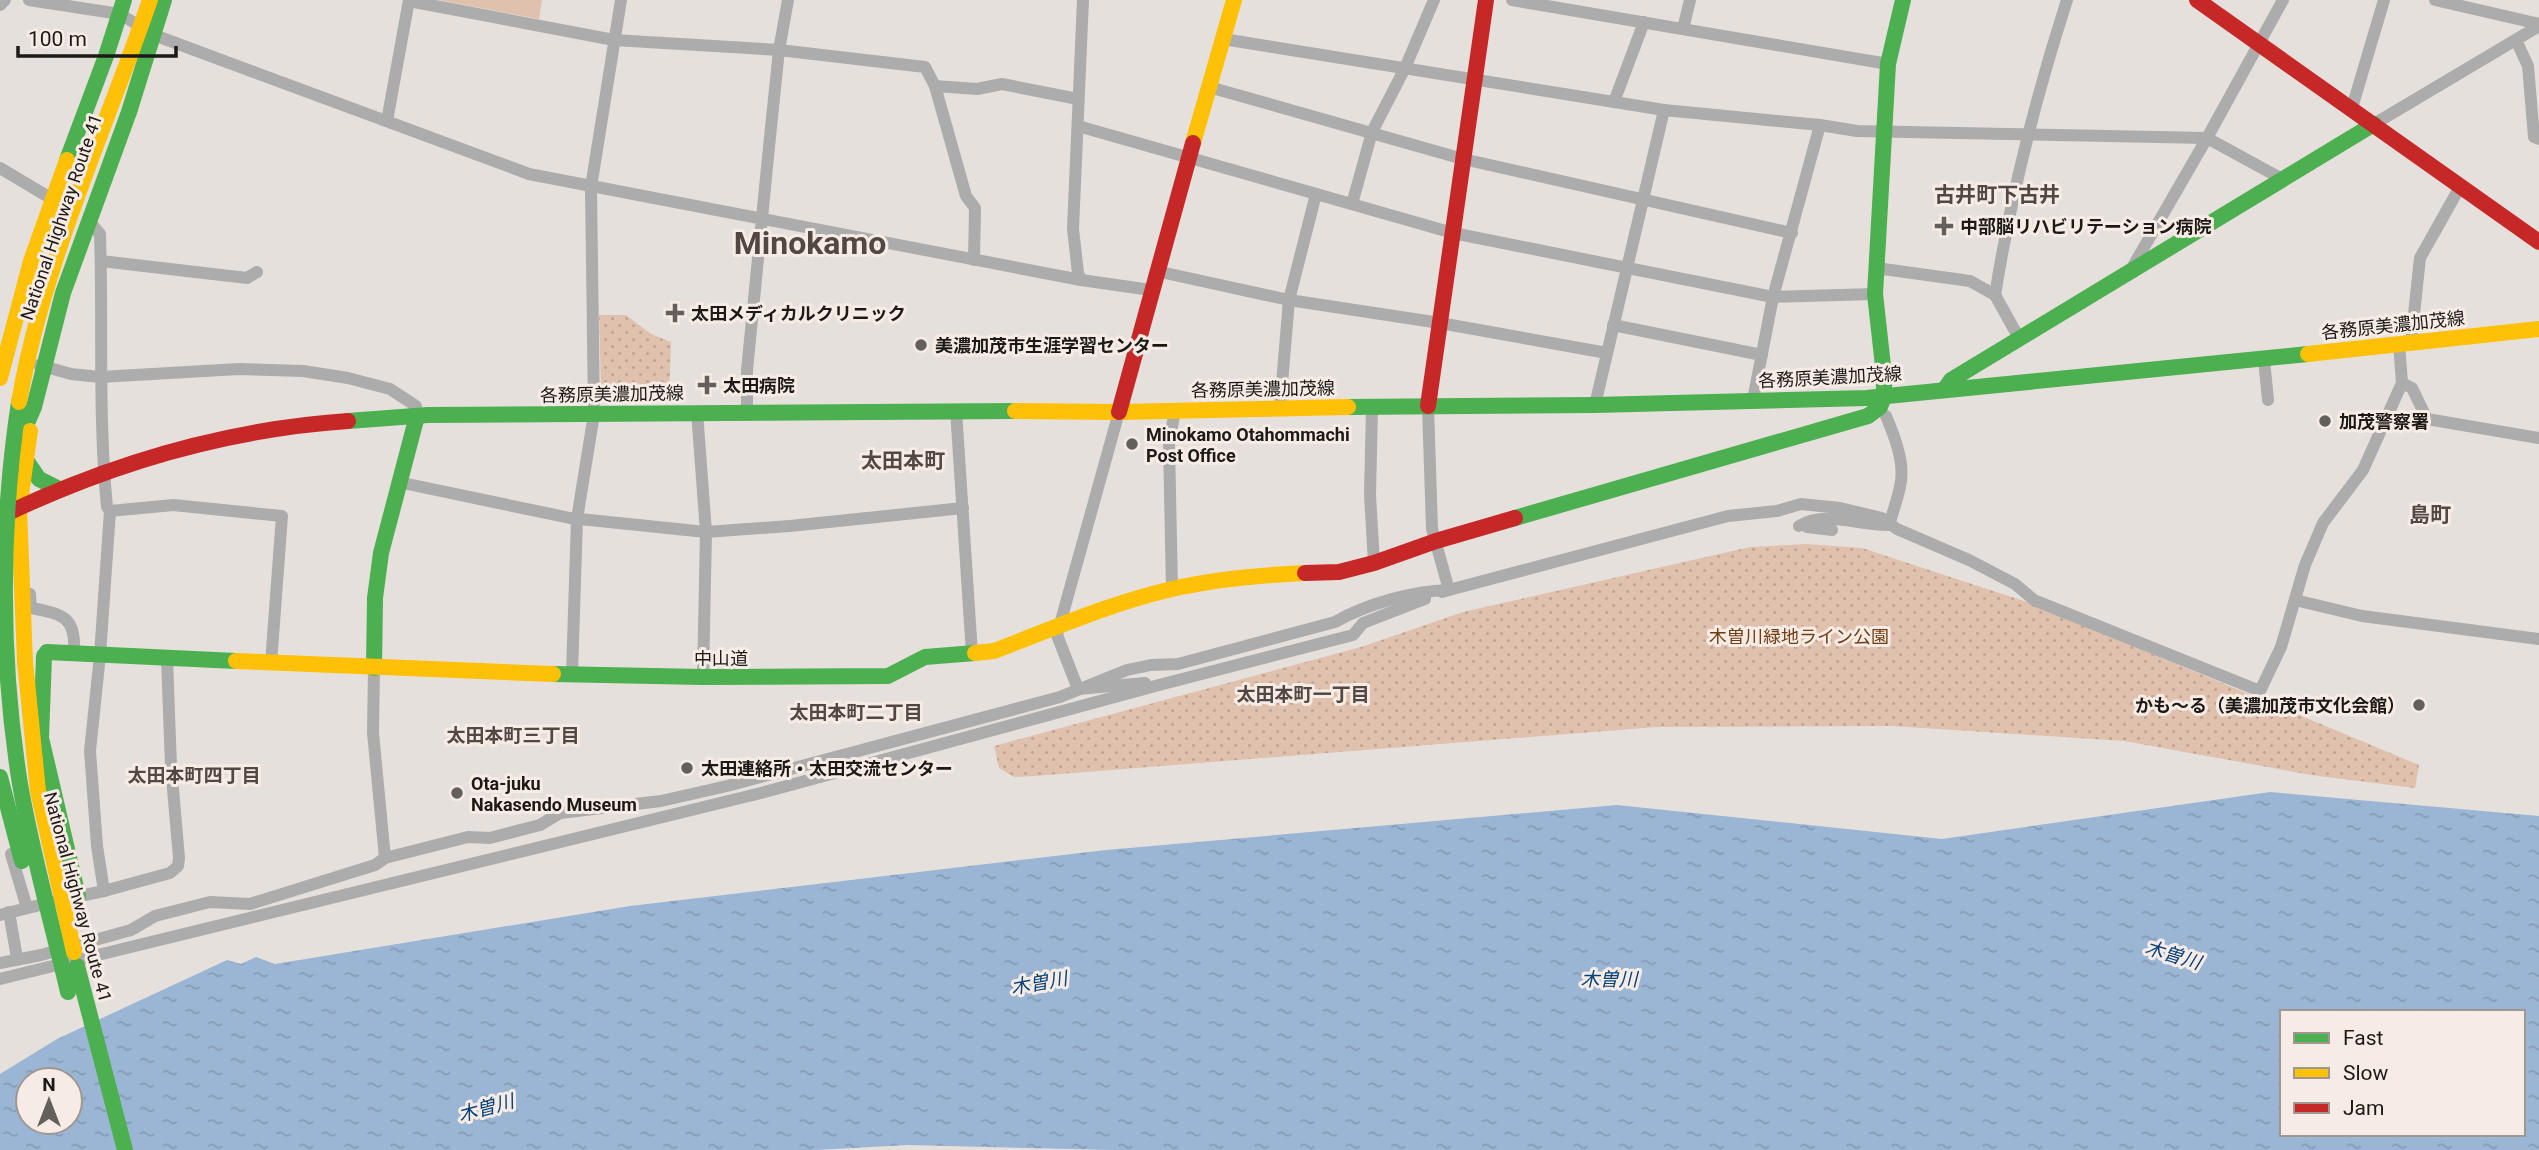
<svg xmlns="http://www.w3.org/2000/svg" width="2539" height="1150" viewBox="0 0 2539 1150" font-family="Roboto,'Noto Sans JP',sans-serif">
<defs>
<pattern id="park-dots" width="8" height="8" patternUnits="userSpaceOnUse" patternTransform="scale(1.75)"><rect width="8" height="8" fill="#e0c1ad"/><path d="M2 2h.1M6 6h.1" fill="none" stroke="#c0a594" stroke-width="1.8" stroke-linecap="round"/></pattern>
<pattern id="water-ripples" width="26" height="14" patternUnits="userSpaceOnUse" patternTransform="scale(1.75)"><rect width="26" height="14" fill="#9bb5d5"/><path d="M2 4q2-2 4 0t4 0M15 11q2-2 4 0t4 0" fill="none" stroke="#859bb6"/></pattern>
</defs>
<rect width="100%" height="100%" fill="#e6e0dc"/>
<g fill="url(#park-dots)">
<path d="M599,315h27l25,19 20,8 -2,59h-58l-10,-13z"/>
<path d="M1807,544l55,4 168,55 389,162 -4,23 -104,-13 -187,-34 -232,-15 -236,1 -621,49 -21,1 -15,-9 -5,-22 367,-99 102,-35 287,-65z"/>
</g>
<path fill="#e0c1ad" d="M438,0h104l-3,19z"/>
<path fill="url(#water-ripples)" fill-rule="evenodd" d="M2270,792l269,24v334h-1426l-205,-5 -93,5h-815v-76l57,-35 170,-79 14,4 15,-7 19,7 355,-58 476,-56 511,-45 325,34zM2282,1012h241v122h-241zM28,1080h42v42h-42z"/>
<g fill="none" stroke-linecap="round" stroke-linejoin="round">
<g stroke="#acacac" stroke-width="12">
<path d="M29,0l91,14 34,21 375,139 552,106 70,10"/>
<path d="M1512,0l376,64"/>
<path d="M2435,0l104,24"/>
<path d="M409,1l205,39 165,10 146,17 10,19 31,110 9,12 -1,52"/>
<path d="M0,5l5,-5"/>
<path d="M1683,29l7,-29"/>
<path d="M1223,39l441,71 156,15 37,6 350,7 77,42"/>
<path d="M2516,40l12,26 6,71 5,2"/>
<path d="M935,86l42,3 25,-5 76,15"/>
<path d="M1209,87l254,72 329,74"/>
<path d="M1614,102l30,-80"/>
<path d="M2352,108l32,-108"/>
<path d="M387,121l22,-121"/>
<path d="M2374,124l165,-98"/>
<path d="M1078,126l375,107 320,64 102,-3"/>
<path d="M0,168l57,34"/>
<path d="M1352,204l20,-72 33,-64 29,-68"/>
<path d="M88,220l12,14c3,91 -2,182 7,273l3,4 -10,144 -10,96 7,95 7,45"/>
<path d="M101,261l146,17 10,-6"/>
<path d="M1876,268l94,13 25,14 24,43"/>
<path d="M2132,268l75,-130 76,-138"/>
<path d="M1156,271l133,29 151,23 167,30"/>
<path d="M1081,280l-3,-7 -5,-44 10,-229"/>
<path d="M1995,295c16,-99 41,-199 72,-295"/>
<path d="M1613,325l149,30"/>
<path d="M2411,342l9,-84 41,-73"/>
<path d="M2264,359l4,41"/>
<path d="M39,365l32,9 29,3 139,-8 64,2 45,7 42,11 26,17 1,10"/>
<path d="M2402,383l10,5 15,31 112,19"/>
<path d="M1753,400l20,-103 47,-172"/>
<path d="M1595,405l69,-295"/>
<path d="M1428,406l4,123 17,61 -7,2"/>
<path d="M1280,407l9,-107 27,-106"/>
<path d="M1372,408l-2,87 4,68"/>
<path d="M956,410l16,244"/>
<path d="M697,412l9,120 -3,145"/>
<path d="M747,412v-42l23,-233 9,-87 9,-50"/>
<path d="M1119,412l-62,223 21,54 67,-6"/>
<path d="M398,482l172,36 136,14 84,-6 173,-18"/>
<path d="M110,511l63,-6 109,11 -11,147"/>
<path d="M1799,526c26,-16 62,0 90,-1 4,-14 10,-29 12,-44 3,-21 -7,-46 -15,-65"/>
<path d="M1807,527l25,3"/>
<path d="M1172,589l-3,-145 6,-34"/>
<path d="M30,594l1,14c32,6 45,9 43,44"/>
<path d="M2295,600l67,16 177,23"/>
<path d="M374,668l-1,65 12,125"/>
<path d="M572,674l5,-155 17,-105 -3,-227 30,-187"/>
<path d="M11,854l16,54"/>
<path d="M70,898l34,-7 66,-18 8,-7 1,-8 -8,-92 -4,-107"/>
<path d="M9,912l8,46"/>
<path d="M0,915l52,-13"/>
<path d="M0,963l41,-8 90,-25 24,-14 55,-14 40,2 125,-39 10,-7 83,-21 22,1 50,-13 20,-12 101,-12 66,-15 333,-89 67,-27 24,-5 27,-1 157,-42c31,-18 78,-31 114,-32l279,-74 49,-5 24,-7 39,4 42,10 15,11 72,31 46,24 19,16 226,91 21,-44 24,-82 18,-42 40,-53 39,-87 -3,-39"/>
<path d="M0,979l761,-186 398,-108 194,-50 10,-12 62,-24"/>
</g>
<g stroke="#4caf50" stroke-width="16">
<path d="M67,160l39,-104 18,-56"/>
<path d="M1944,390l7,-10 423,-256"/>
<path d="M1348,407l247,-2 272,-7 441,-44"/>
<path d="M348,421l80,-6 587,-4"/>
<path d="M16,448l18,-41 29,-114 66,-181 35,-112"/>
<path d="M26,460l13,19 20,10"/>
<path d="M1515,518l353,-102 12,-9 4,-11v-21l-9,-81 13,-230 15,-64"/>
<path d="M374,668l1,-70 6,-45 36,-137"/>
<path d="M553,674l150,3 185,-1 37,-19 50,-4"/>
<path d="M78,896l-37,-158 3,-82 3,-4 189,9"/>
<path d="M77,966l48,184"/>
</g>
<g stroke="#ffc107" stroke-width="16">
<path d="M1193,143l41,-143"/>
<path d="M2308,354l231,-25"/>
<path d="M0,378l31,-117 36,-101"/>
<path d="M1015,411l104,1 229,-5"/>
<path d="M975,653l19,-2c58,-22 117,-48 178,-62 43,-10 89,-14 133,-16"/>
<path d="M236,661l317,13"/>
<path d="M25,662l-6,-153 11,-78"/>
</g>
<g stroke="#c62828" stroke-width="16">
<path d="M2197,0l342,242"/>
<path d="M1428,406l58,-406"/>
<path d="M1119,412l74,-269"/>
<path d="M10,512c106,-50 221,-83 338,-91"/>
<path d="M1305,573l34,-1 35,-9 62,-22 79,-23"/>
</g>
<g stroke="#4caf50" stroke-width="16">
<path d="M19,402c-19,124 -19,258 1,382 12,70 32,139 48,208"/>
<path d="M0,777l22,84"/>
</g>
<g stroke="#ffc107" stroke-width="16">
<path d="M19,402c24,-139 85,-269 131,-402"/>
<path d="M25,662l13,129 36,161"/>
</g>
</g>
<g fill="#635f5b" stroke="#f7ece5" stroke-width="2.5">
<path d="M1940.5 215.5h7v7h7v7h-7v7h-7v-7h-7v-7h7z"/>
<path d="M671.5 302.5h7v7h7v7h-7v7h-7v-7h-7v-7h7z"/>
<circle cx="921" cy="345" r="7"/>
<path d="M703.5 374.5h7v7h7v7h-7v7h-7v-7h-7v-7h7z"/>
<circle cx="2325" cy="421" r="7"/>
<circle cx="1132" cy="444" r="7"/>
<circle cx="2419" cy="705" r="7"/>
<circle cx="687" cy="768" r="7"/>
<circle cx="457" cy="793" r="7"/>
</g>
<g text-anchor="middle" dominant-baseline="central" stroke-width="6" stroke-linejoin="round" paint-order="stroke">
<g font-size="18" fill="#1c1916" stroke="#f7ece5">
<text transform="translate(61 217) rotate(-71)">National Highway Route 41</text>
<text transform="translate(2393 325) rotate(-6)">各務原美濃加茂線</text>
<text transform="translate(1830 377) rotate(-3)">各務原美濃加茂線</text>
<text transform="translate(1263 389) rotate(-1)">各務原美濃加茂線</text>
<text transform="translate(612 394) rotate(-1)">各務原美濃加茂線</text>
<text x="721" y="658">中山道</text>
<text transform="translate(78 897) rotate(75)">National Highway Route 41</text>
</g>
<g font-size="18" font-weight="bold" fill="#1c1916" stroke="#f7ece5" text-anchor="start">
<text x="1960" y="226">中部脳リハビリテーション病院</text>
<text x="691" y="313">太田メディカルクリニック</text>
<text x="935" y="345">美濃加茂市生涯学習センター</text>
<text x="723" y="385">太田病院</text>
<text x="2339" y="421">加茂警察署</text>
<text x="1146" y="434">Minokamo Otahommachi<tspan x="1146" dy="21">Post Office</tspan></text>
<text x="2405" y="705" text-anchor="end">かも～る（美濃加茂市文化会館）</text>
<text x="701" y="768">太田連絡所・太田交流センター</text>
<text x="471" y="783">Ota-juku<tspan x="471" dy="21">Nakasendo Museum</tspan></text>
</g>
<g font-size="18" fill="#703c12" stroke="#f7ece5">
<text x="1799" y="636">木曽川緑地ライン公園</text>
</g>
<g font-size="19" font-weight="bold" fill="#514842" stroke="#f7ece5">
<text x="1303" y="694">太田本町一丁目</text>
<text x="856" y="712">太田本町二丁目</text>
<text x="513" y="735">太田本町三丁目</text>
<text x="194" y="775">太田本町四丁目</text>
</g>
<g font-size="19" font-style="italic" fill="#07417b" stroke="#f7ece5">
<text transform="translate(2173 955) rotate(17)">木曽川</text>
<text x="1609" y="979">木曽川</text>
<text transform="translate(1039 983) rotate(-10)">木曽川</text>
<text transform="translate(486 1108) rotate(-15)">木曽川</text>
</g>
<g font-size="21" font-weight="bold" fill="#514842" stroke="#f7ece5">
<text x="1997" y="195">古井町下古井</text>
<text x="903" y="461">太田本町</text>
<text x="2430" y="515">島町</text>
</g>
<g font-size="32" font-weight="bold" fill="#514842" stroke="#f7ece5">
<text x="810" y="243">Minokamo</text>
</g>
</g>
<rect x="2280" y="1010" width="245" height="126" fill="#f7ece5" stroke="#9f9892" stroke-width="2"/>
<rect x="2294" y="1033" width="35" height="10" fill="#4caf50" stroke="#9f9892" stroke-width="2"/>
<text x="2343" y="1045" font-size="21" fill="#1c1916">Fast</text>
<rect x="2294" y="1068" width="35" height="10" fill="#ffc107" stroke="#9f9892" stroke-width="2"/>
<text x="2343" y="1080" font-size="21" fill="#1c1916">Slow</text>
<rect x="2294" y="1103" width="35" height="10" fill="#c62828" stroke="#9f9892" stroke-width="2"/>
<text x="2343" y="1115" font-size="21" fill="#1c1916">Jam</text>
<g transform="translate(49 1101)"><circle r="33" fill="#f7ece5" stroke="#9f9892" stroke-width="2"/>
<path d="M0-5L12 26L0 18L-12 26Z" fill="#635f5b"/>
<text y="-10" font-size="19" font-weight="bold" text-anchor="middle" fill="#1c1916">N</text>
</g>
<path d="M18 46v10h158v-10" fill="none" stroke="#1c1916" stroke-width="3.5"/>
<text x="28" y="46" font-size="21" fill="#1c1916" stroke="#f7ece5" stroke-width="5" paint-order="stroke">100 m</text>
</svg>
